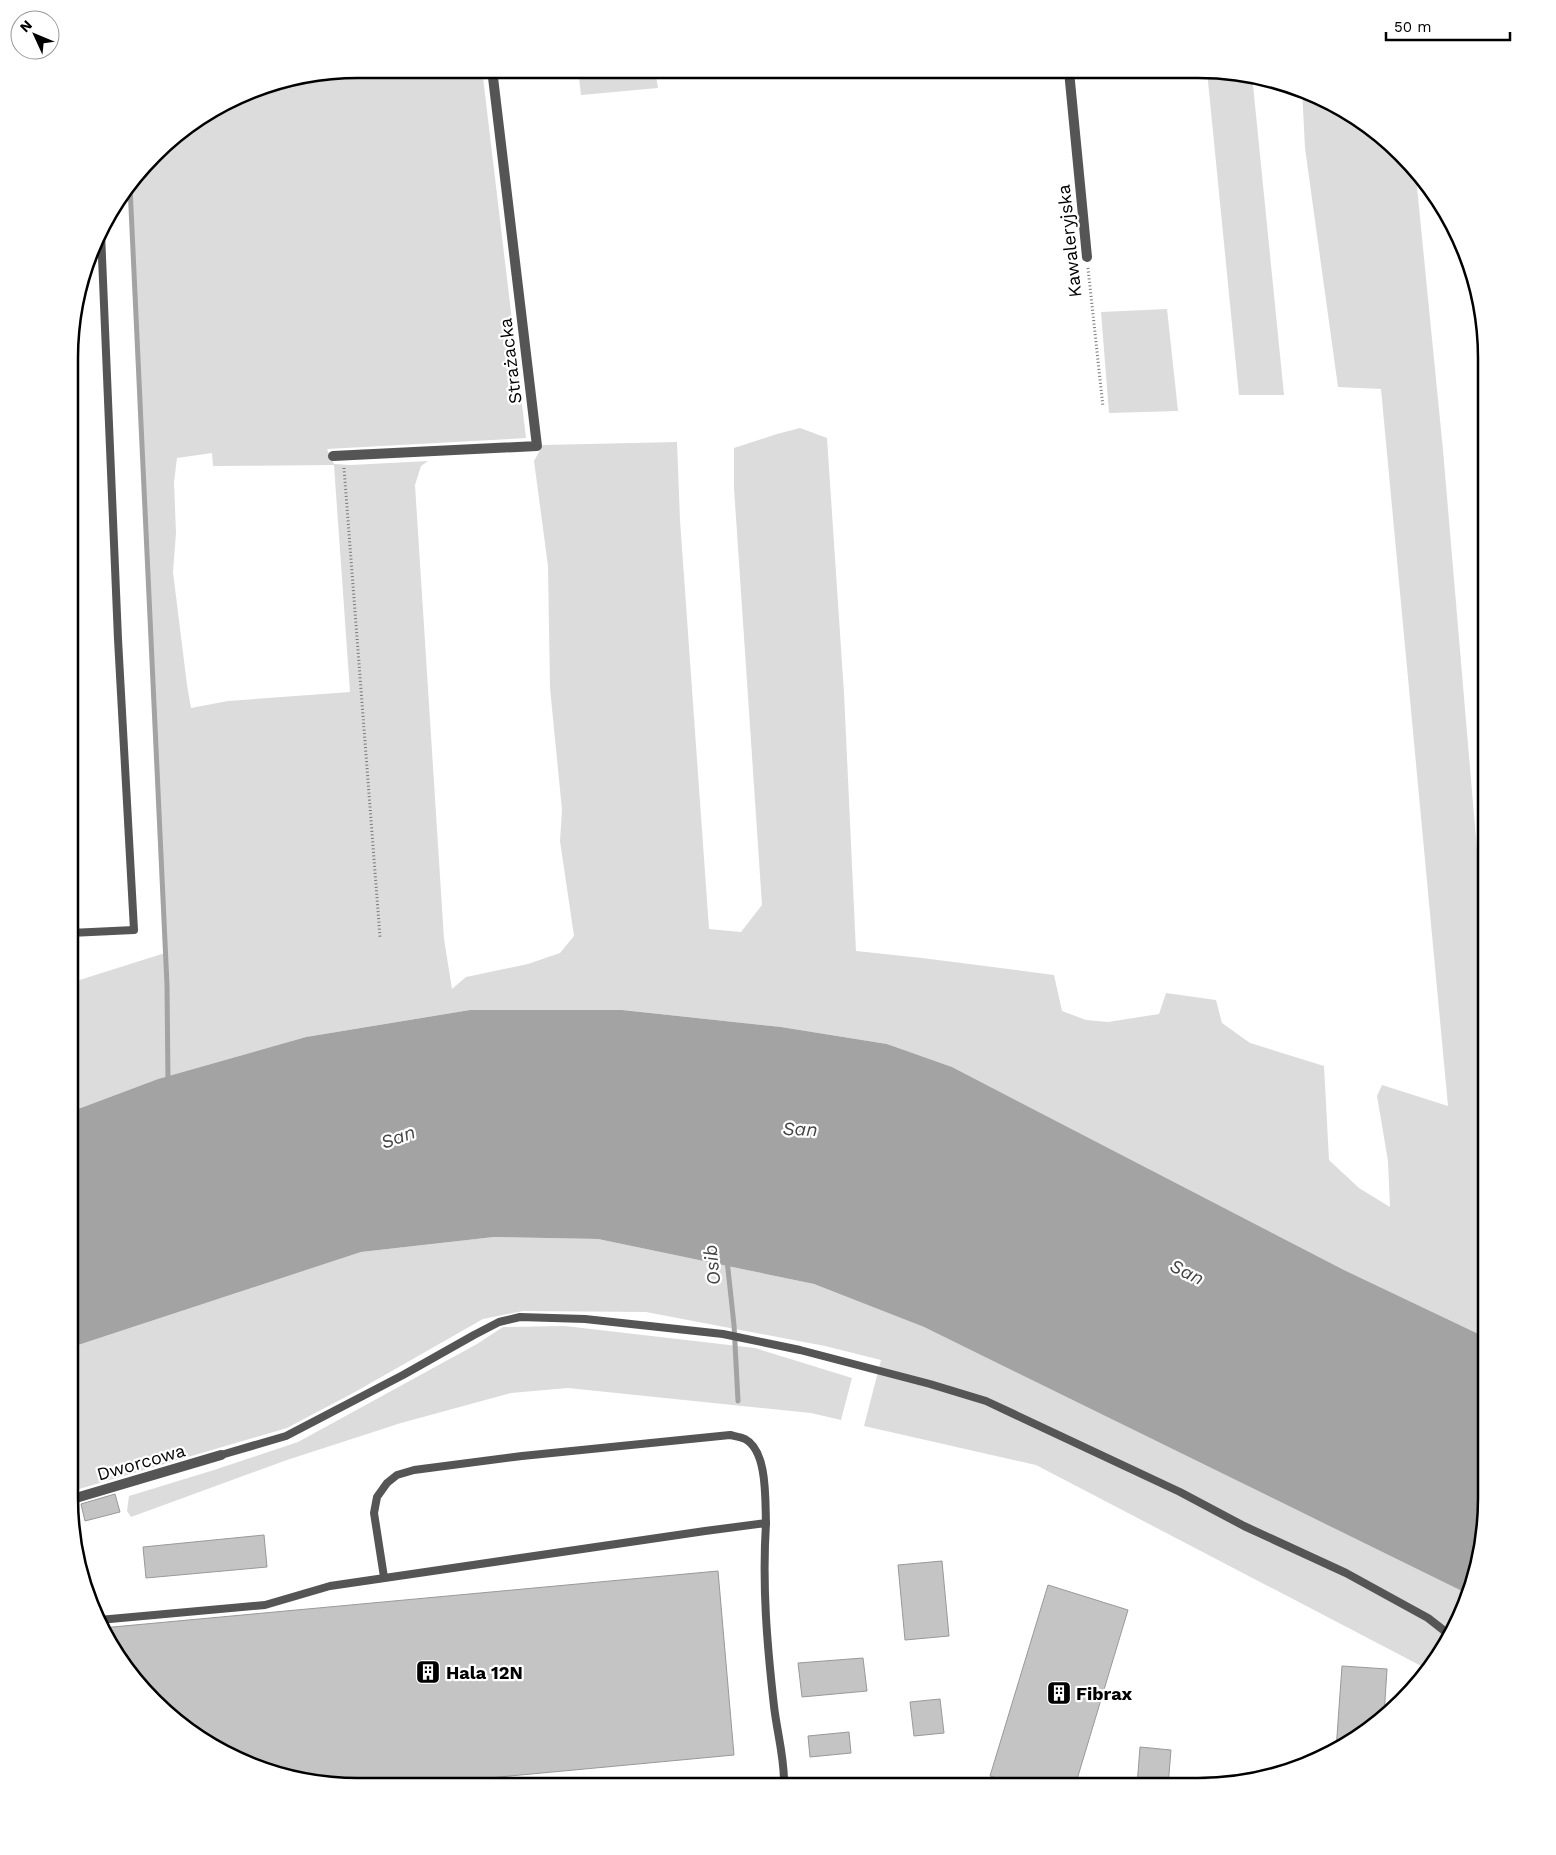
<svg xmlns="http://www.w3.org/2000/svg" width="1556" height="1855" viewBox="0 0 1556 1855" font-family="'Work Sans',sans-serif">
<rect width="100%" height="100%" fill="#fff"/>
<g fill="#dcdcdc" fill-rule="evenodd">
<path d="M358,69h124l44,369 -199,11 7,15 17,1 77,-4 -7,5 -6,19 29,454 8,50 14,-12 62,-13 32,-11 14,-17 -14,-95 2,-31 -12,-122 -2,-122 -14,-105 9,-16 134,-3 3,78 29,409 32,3 21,-27 -28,-417v-40l43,-14 23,-6 27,10 17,255 12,258 66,7 132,17 8,36 24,9 22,2 51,-8 7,-21 50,7 6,23 28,20 74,23 5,94 30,28 31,19 -2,-46 -11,-65 5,-11 66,21 -67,-717 -43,-2 -33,-239 -3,-59 7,2 50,27 56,49 28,283 44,518v370l-143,-68 -392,-203 -65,-23 -106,-17 -159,-17h-152l-164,27 -148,42 -88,33v-129l95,-30 -33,-770 35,-43 98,-56zM212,453l1,13 121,-1 16,227 -122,9 -37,7 -4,-23 -14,-113 3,-39 -2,-51 3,-24z"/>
<path d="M578,69l77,1 3,18 -77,7z"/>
<path d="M1207,71h29l16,4 32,320h-45z"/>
<path d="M1167,309l11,102 -69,2 -8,-101z"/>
<path d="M494,1237l104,2 216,45 110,43 546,268 -22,47 -21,27 -391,-204 -172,-39 17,-66 -56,-14 -179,-34 -123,-1 -40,8 -128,73 -68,36 -218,64v-144l292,-96z"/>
<path d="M565,1326l190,22 97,30 -11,42 -30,-7 -243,-25 -57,5 -110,30 -114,37 -156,57 -4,-6 2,-15 85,-26 84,-28 179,-98 26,-17z"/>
</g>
<path fill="#a3a3a3" d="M470,1010h152l159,17 106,17 65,23 392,203 143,68v178l-17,79 -546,-268 -110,-43 -216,-45 -104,-2 -133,15 -292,96 1,-236 88,-33 148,-42z"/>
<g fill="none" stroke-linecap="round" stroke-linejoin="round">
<g stroke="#a3a3a3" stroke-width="5">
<path d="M130,186l37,799 1,97"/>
<path d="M727,1260l7,65 4,76"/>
</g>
</g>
<g fill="#c4c4c4" stroke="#999">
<path d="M115,1494l5,18 -35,9 -4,-17z"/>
<path d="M264,1535l3,32 -121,11 -3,-31z"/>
<path d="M942,1561l7,75 -44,4 -7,-75z"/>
<path d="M718,1571l16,184 -331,31h-64l-74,-15 -68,-33 -44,-37 -45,-59 -6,-14z"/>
<path d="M1048,1585l80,25 -53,176h-53l-32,-10z"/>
<path d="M863,1658l4,33 -65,6 -4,-34z"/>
<path d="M1342,1666l45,3 -3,47 -41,31 -7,3z"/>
<path d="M940,1699l4,34 -30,3 -4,-34z"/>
<path d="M849,1732l2,21 -41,4 -2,-21z"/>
<path d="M1140,1747l31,3 -3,36h-31z"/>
</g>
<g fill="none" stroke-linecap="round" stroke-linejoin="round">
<g stroke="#777" stroke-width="3" stroke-dasharray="1 2.5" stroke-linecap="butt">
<path d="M1088,268l15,139"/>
<path d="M344,468l36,469"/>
</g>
<g stroke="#555" stroke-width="8">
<path d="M70,933l64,-3 -16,-291 -17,-406"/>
<path d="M221,1455l65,-19 117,-61 71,-40 25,-13 21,-5 65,2 138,15 77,16 130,34 56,17 194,91 64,34 102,47 82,45 23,18"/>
<path d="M384,1577l-10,-64 3,-16 10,-14 10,-8 17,-5 108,-14 208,-21c4,1 11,2 15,4 23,12 20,62 21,84"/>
<path d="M99,1620l166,-15 65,-19 375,-55 61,-8c-4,63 1,121 8,183 3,27 11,53 10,80"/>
</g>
<g stroke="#555" stroke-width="10">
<path d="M1069,71l18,186"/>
<path d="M333,456l204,-10 -45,-377"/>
<path d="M69,1500l152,-45"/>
</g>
</g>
<defs>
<symbol id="building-square" viewBox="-11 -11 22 22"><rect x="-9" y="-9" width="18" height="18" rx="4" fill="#000" stroke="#fff"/><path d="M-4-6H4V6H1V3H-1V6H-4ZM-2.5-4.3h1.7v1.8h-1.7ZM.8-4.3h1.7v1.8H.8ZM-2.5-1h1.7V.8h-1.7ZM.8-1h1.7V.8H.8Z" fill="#fff"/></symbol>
</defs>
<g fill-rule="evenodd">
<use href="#building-square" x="414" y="1658" width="28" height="28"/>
<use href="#building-square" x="1045" y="1679" width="28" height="28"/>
</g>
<g text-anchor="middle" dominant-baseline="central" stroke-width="4.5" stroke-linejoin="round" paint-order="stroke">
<g font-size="18" fill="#000" stroke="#fff">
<text transform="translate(1069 241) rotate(-96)">Kawaleryjska</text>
<text transform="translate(510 361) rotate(-97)">Strażacka</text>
<text transform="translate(141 1462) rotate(-16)">Dworcowa</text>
</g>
<g font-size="18" font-weight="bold" fill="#000" stroke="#fff" text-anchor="start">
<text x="446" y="1672">Hala 12N</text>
<text x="1076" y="1693">Fibrax</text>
</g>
<g font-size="19" font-style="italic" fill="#444" stroke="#fff">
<text transform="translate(800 1129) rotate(2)">San</text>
<text transform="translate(398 1137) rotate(-20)">San</text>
<text transform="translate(712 1265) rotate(-96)">Osib</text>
<text transform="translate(1187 1272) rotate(26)">San</text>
</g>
</g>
<path d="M0 0H1556V1855H0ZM358 78H1198A280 280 0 0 1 1478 358V1498A280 280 0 0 1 1198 1778H358A280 280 0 0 1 78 1498V358A280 280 0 0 1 358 78Z" fill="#fff" fill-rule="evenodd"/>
<path fill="none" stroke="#000" stroke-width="2.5" d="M358 78H1198A280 280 0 0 1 1478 358V1498A280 280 0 0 1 1198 1778H358A280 280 0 0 1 78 1498V358A280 280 0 0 1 358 78Z"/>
<g transform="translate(35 35) rotate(314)"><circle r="24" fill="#ffffff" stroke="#999999"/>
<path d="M0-4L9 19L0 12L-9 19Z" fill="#000000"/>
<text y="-8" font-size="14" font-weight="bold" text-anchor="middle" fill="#000000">N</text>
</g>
<path d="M1386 32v8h124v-8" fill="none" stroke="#000000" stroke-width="2.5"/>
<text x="1394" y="32" font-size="15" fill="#000000" stroke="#ffffff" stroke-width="4" paint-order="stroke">50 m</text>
</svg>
